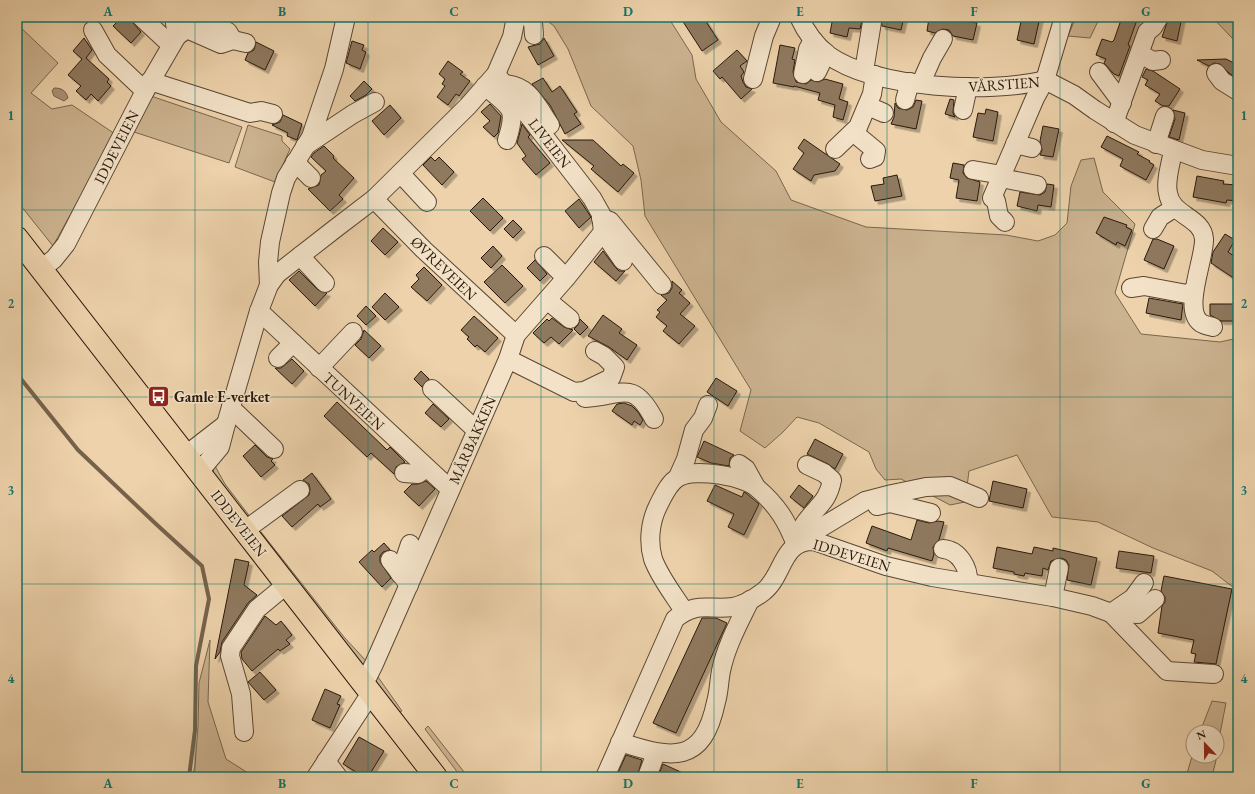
<svg xmlns="http://www.w3.org/2000/svg" width="1255" height="794" viewBox="0 0 1255 794" font-family="'EB Garamond',serif">
<defs>
<filter id="shadow"><feDropShadow dx="3.5" dy="3.5" stdDeviation="0" flood-color="#0004"/></filter>
</defs>
<rect width="100%" height="100%" fill="#edd2ab"/>
<filter id="stains"><feTurbulence type="fractalNoise" baseFrequency=".005" numOctaves="4"/><feColorMatrix values="0 0 0 0 .2 0 0 0 0 .09 0 0 0 0 .02 0 0 0 .5 -.17"/></filter>
<radialGradient id="worn" r=".72"><stop offset=".6" stop-color="#630" stop-opacity="0"/><stop offset="1" stop-color="#630" stop-opacity=".3"/></radialGradient>
<g fill="#ccb390" stroke="#7a664e">
<path d="M542,17h126l24,38 4,24 25,43 55,49 15,29 75,27 140,8 32,6 17,-6 12,-12 4,-37 10,-26 13,-2 9,34 32,32 -20,69 26,41 79,8 18,-4v265l-4,-15 -22,-17 -59,-23 -55,-26 -46,-5 -35,-62 -48,16 -4,31 -15,3 -49,-26 -16,1 -9,-11 -7,-17 -50,-29 -22,-6 -14,15 -18,16 -25,-17 11,-41 -106,-174 -4,-36 -8,-34 -42,-40 -23,-57 -14,-23z"/>
<path d="M1076,17h24l-10,21 -22,-2z"/>
<path d="M1212,17h26v25l-6,-4z"/>
<path d="M17,24l41,39 -27,30 21,16 20,-4 43,29 -62,112 -36,-45z"/>
<path d="M148,95l94,32 -13,36 -98,-32z"/>
<path d="M248,125l34,11v5l8,8 -15,33 -40,-15z"/>
<path d="M215,466l10,18 26,34 -1,2 -35,-41 -2,-8z"/>
<path d="M261,532l83,105 24,26 -3,4 -6,-2 -100,-129z"/>
<path d="M210,640l-2,62 18,57 22,14 -2,4h-54l3,-11 3,-40 1,-43z"/>
<path d="M378,677l24,34 -4,1 -21,-24 -1,-8z"/>
<path d="M1212,701l14,2 -9,46v-17h-17z"/>
<path d="M428,726l40,51h-7l-36,-48z"/>
<path d="M1193,753v3h24l-5,21h-26z"/>
</g>
<path fill="#aa9375" stroke="#76624b" d="M54,88c7,0 12,2 14,10l-4,3 -10,-5 -2,-5z"/>
<g fill="none" stroke-linecap="round" stroke-linejoin="round">
<path stroke="#76624b" stroke-width="4" d="M17,374l61,76 78,74 46,42 7,33 -13,67 -1,64 -6,47"/>
</g>
<g fill="#8f795e" stroke="#29190b" filter="url(#shadow)">
<path d="M122,17h9l3,7 7,8 -10,11 -18,-17z"/>
<path d="M680,17h23l15,23 -16,11z"/>
<path d="M833,17h30l-3,12 -11,-1 -2,9 -17,-4z"/>
<path d="M881,17h23l-3,13 -19,-4z"/>
<path d="M937,17l40,6 -4,17 -20,-4 -4,-6 -6,-1 -8,4 -8,-2 2,-13 7,1z"/>
<path d="M1022,17h18l-6,27 -17,-4z"/>
<path d="M1122,17h16l-10,28 2,1 -11,30 -5,-2 -10,-11 2,-4 -10,-4 6,-16 10,3 2,-2z"/>
<path d="M1169,17h13l-5,24 -15,-4z"/>
<path d="M84,38l8,12 -6,8 23,21 -2,3 4,4 -13,15 -7,-7 -5,6 -10,-9 5,-5 -13,-11 14,-16 -9,-8z"/>
<path d="M544,38l10,18 -16,9 -10,-18 12,-3z"/>
<path d="M352,41l12,4 -2,5 4,2 -6,17 -14,-6z"/>
<path d="M256,42l18,9 -9,19 -20,-10 3,-7 6,-3z"/>
<path d="M780,45l15,3 -3,11 3,1 -2,12 3,10 10,2 5,-4 7,2 7,-3 18,5 -4,15 9,3 -5,18 -10,-3 2,-12 -17,-5 2,-7 -26,-7v1l-21,-4z"/>
<path d="M737,50l10,11 -7,5 4,6 -3,4 2,6 3,5 6,2 -11,10 -19,-22 -2,2 -7,-8z"/>
<path d="M1226,59l12,6v14l-9,-6 -9,-9 -6,-1 -5,3 -12,-6z"/>
<path d="M448,61l15,11 -3,2 10,7 -11,15 -3,-2 -8,11 -11,-8 8,-11 -3,-2 3,-5 -6,-5z"/>
<path d="M1146,69l7,2 27,18 -11,17h-6l-8,-5 5,-7 -15,-9 3,-5 -6,-3z"/>
<path d="M543,78l9,14 8,-6 17,26 -3,2 7,10 -16,10 -15,-29 -18,-21z"/>
<path d="M364,81l8,8 -6,6 -11,6 -5,-5z"/>
<path d="M950,99l4,1 -1,13 2,4 -10,-3z"/>
<path d="M916,100l6,1 -6,28 -25,-5 3,-7 1,-14 3,5 9,2 6,-3z"/>
<path d="M490,104l11,12 -3,17 -4,4 -11,-10 7,-6 -9,-9z"/>
<path d="M390,105l11,13 -17,17 -12,-14z"/>
<path d="M986,109l12,3 -5,29 -20,-4 5,-24 7,1z"/>
<path d="M1173,110l12,3 -6,27 -10,-3 6,-18z"/>
<path d="M283,115l19,9 -5,16 -10,-4 1,-3 -16,-8 8,-3z"/>
<path d="M522,124l8,11 -2,2 22,26 -14,12 -14,-16 4,-3 -9,-13z"/>
<path d="M1043,126l16,3 -6,28 -13,-2 2,-5 -2,-9z"/>
<path d="M1107,136l32,16 -2,2 13,7 -1,1 5,3 -8,15 -26,-14 3,-7 -22,-12z"/>
<path d="M804,139l36,25 -5,7 -21,4 -3,6 -18,-12 11,-16 -6,-5z"/>
<path d="M562,140h31l28,26 2,-2 11,9 -16,19 -27,-23 3,-3z"/>
<path d="M324,146l10,10 -1,2 21,20 -15,17 4,4 -13,12 -22,-22 11,-4 2,-10 5,-4 -15,-14 3,-4z"/>
<path d="M431,157l4,4 4,-4 15,15 -12,13 -19,-20z"/>
<path d="M953,163l11,2 -1,8 4,5 13,4 -3,19 -21,-3 3,-18 -9,-2z"/>
<path d="M897,175l5,21 -27,5 -4,-15 13,-2 -1,-6z"/>
<path d="M1197,176l27,5 -1,3 15,1v16l-11,-1 -1,3 -33,-6z"/>
<path d="M1047,184l7,1 -3,22 -13,-2 -1,6 -20,-5 3,-14 20,3 5,-3z"/>
<path d="M483,198l20,20 -13,13 -20,-20z"/>
<path d="M579,199l12,18 -12,11 -14,-17z"/>
<path d="M1104,217l23,8 -1,2 6,3 -7,16 -8,-4 -1,3 -20,-12z"/>
<path d="M513,220l9,9 -9,9 -9,-9z"/>
<path d="M383,228l15,14 -13,13 -14,-14z"/>
<path d="M1225,234l10,6 -7,12 10,7v22l-27,-18 2,-11z"/>
<path d="M1153,239h4l17,7 -10,23 -20,-9z"/>
<path d="M493,246l9,10 -11,12 -10,-10z"/>
<path d="M603,251l12,16 4,4h6l-9,10 -22,-19z"/>
<path d="M535,260l12,14 -7,7 -13,-13z"/>
<path d="M502,265l21,21 -18,17 -21,-21z"/>
<path d="M424,267l18,18 -15,16 -16,-14 8,-8 -3,-4z"/>
<path d="M299,271l19,19 9,3 -12,13 -26,-26z"/>
<path d="M672,281l10,9 -3,3 11,10 -10,11 15,12 -16,18 -16,-13 4,-5 -11,-9 4,-5 -3,-2 10,-10 -6,-5 8,-2 3,-5z"/>
<path d="M385,293l14,14 -14,13 -13,-13z"/>
<path d="M1149,298l34,6 -2,16 -35,-7z"/>
<path d="M1210,304h28v17h-17l-11,-6z"/>
<path d="M366,306l10,10 -10,9 -9,-9z"/>
<path d="M603,315l19,14 -3,4 18,12 -10,15 -18,-13 -21,-11z"/>
<path d="M474,316l24,22 -13,14 -8,-7 -2,2 -8,-8 2,-2 -8,-7z"/>
<path d="M552,318l12,9 9,3 -14,14 -8,-7 -7,6 -11,-10 14,-14 2,2z"/>
<path d="M580,319l8,8 -8,8 -6,-6 4,-4z"/>
<path d="M364,330l17,16 -12,12 -14,-13 6,-6z"/>
<path d="M292,359l12,12 -12,13 -17,-16h6z"/>
<path d="M421,371l8,8 -7,8 -8,-8z"/>
<path d="M716,378l21,13 -9,15 -21,-14z"/>
<path d="M337,402l50,48 3,-3 15,15 -9,5 -2,7 -23,-21 -4,4 -43,-41z"/>
<path d="M624,403l8,3 6,6 5,8 -3,5 -6,-4 -2,4 -20,-14 5,-7z"/>
<path d="M433,404l16,15 -8,8 -16,-14z"/>
<path d="M815,439l28,15 -8,15 -7,-5 -21,-10z"/>
<path d="M704,441l30,14 -4,3 -1,8 -18,-3 -14,-6z"/>
<path d="M255,445l12,12 6,2 -2,2 4,4 -14,12 -18,-21z"/>
<path d="M312,473l19,26 -11,8 -2,-3 -26,23 -10,-11 27,-21 1,-6 -1,-5 -6,-4z"/>
<path d="M426,481l9,8 -16,17 -15,-14 8,-8h6z"/>
<path d="M993,481l34,8 -4,19 -34,-7z"/>
<path d="M715,485l27,12 2,-5 2,1 13,11 -15,31 -16,-8 6,-13 -27,-13z"/>
<path d="M799,485l14,11 -9,12 -14,-11z"/>
<path d="M917,520l12,3 9,-2 6,1 -5,18 -6,7 1,7 -2,7 -44,-13 -1,3 -21,-8 6,-17 39,14z"/>
<path d="M384,543l6,7 -7,2 -3,4v6l11,16 -9,9 -23,-25 13,-12 2,2z"/>
<path d="M997,547l35,7 2,-7 19,4v-3l44,10 -6,27 -24,-5 2,-15 -3,-5 -5,-2 -10,3 -3,9 -5,-2 -1,8 -17,-3 -1,3 -10,-2v-2l-21,-4z"/>
<path d="M1119,551l35,5 -3,17 -35,-5z"/>
<path d="M235,559l14,3 -5,23 13,10 -9,8 -26,39 -2,10 -5,7z"/>
<path d="M1164,576l68,13 -16,75 -22,-2 2,-8 -5,-1 3,-13 -36,-7 4,-27 3,-4v-5l-4,-6z"/>
<path d="M265,616l11,9 5,-4 11,14 -6,5 4,4 -10,7 -2,-2 -26,22 -10,-12 -1,-7z"/>
<path d="M702,618h14l11,5 -51,110 -23,-10z"/>
<path d="M260,672l16,18 -12,10 -16,-18z"/>
<path d="M325,689l16,7 -4,8 3,1 -10,23 -18,-8z"/>
<path d="M359,737l25,14 -16,26h-4l-21,-13z"/>
<path d="M626,755l16,5 -5,17h-21z"/>
<path d="M663,764l29,13h-34z"/>
</g>
<g fill="none" stroke-linecap="round" stroke-linejoin="round">
<defs>
<g id="minor">
<path d="M141,17l30,28"/>
<path d="M528,17l5,5 1,13"/>
<path d="M799,17c7,15 16,28 29,38 47,34 162,39 217,25l29,15 21,15 40,25 67,25 36,6"/>
<path d="M187,29l21,-8 20,11 5,8"/>
<path d="M93,30l14,25 38,36"/>
<path d="M177,36l10,-7 34,15 12,-4 13,3"/>
<path d="M1140,54l13,7 8,-1"/>
<path d="M864,71l8,-49"/>
<path d="M817,72l9,-19"/>
<path d="M1099,72l23,31"/>
<path d="M1216,73l6,8 16,10"/>
<path d="M803,74l5,-25 5,-9"/>
<path d="M753,79l11,-43 8,-19"/>
<path d="M150,81l100,32 11,-2 12,3"/>
<path d="M921,83l11,-25 11,-19"/>
<path d="M504,84c25,1 33,22 46,41"/>
<path d="M485,86c25,22 33,20 22,54"/>
<path d="M905,100l5,-18"/>
<path d="M868,106l16,7"/>
<path d="M963,110l5,-23"/>
<path d="M1114,123l33,-91 6,-5 6,-10"/>
<path d="M853,132l23,19 -1,6 -5,2"/>
<path d="M1015,144l17,4"/>
<path d="M1156,144l9,-28"/>
<path d="M305,146l48,-32 22,-12"/>
<path d="M835,149l23,-22 14,-33 3,-19"/>
<path d="M1173,151c-2,12 -8,30 -5,42 3,23 35,24 36,46 1,19 -22,71 -3,84 3,2 8,3 12,4"/>
<path d="M295,162l16,16"/>
<path d="M973,170l29,5"/>
<path d="M401,174l26,28"/>
<path d="M1001,178l36,7"/>
<path d="M374,199l50,51 92,85"/>
<path d="M601,218l9,3 52,64"/>
<path d="M1005,222l-6,-6 -3,-15 -4,-3 43,-100 10,-18 19,-63"/>
<path d="M1153,229l7,-12 14,-9"/>
<path d="M603,232l20,29"/>
<path d="M300,256l25,27"/>
<path d="M544,256l22,22"/>
<path d="M41,269l13,-10 12,-15 79,-153 32,-55 -3,-19"/>
<path d="M269,285l-1,-23 2,-20 11,-49 5,-15 25,-41 23,-68 12,-52"/>
<path d="M1131,288l13,-2 43,8 7,-4"/>
<path d="M547,300l23,19"/>
<path d="M259,311l191,178"/>
<path d="M278,358l15,-15"/>
<path d="M508,359l66,33 10,-1 27,-13 4,-11 -11,-11 -9,-5"/>
<path d="M319,368l34,-36"/>
<path d="M432,389l44,41"/>
<path d="M585,398c36,-1 47,-21 69,21"/>
<path d="M231,408l43,41"/>
<path d="M226,424l33,-113 10,-26 8,-11 59,-46 38,-29 94,-93 28,-32 16,-37 4,-20"/>
<path d="M186,455l40,-31 -6,23 -21,25"/>
<path d="M739,464l7,5 10,18"/>
<path d="M404,473l14,1 8,-6"/>
<path d="M678,477l8,-18 8,-29 9,-12 5,-13"/>
<path d="M877,506l13,-3 41,10"/>
<path d="M244,531l56,-41"/>
<path d="M812,533l53,-32 27,-7 34,-7 24,-1 29,12"/>
<path d="M795,543c3,-6 6,-14 10,-20 12,-17 23,-21 27,-43l-8,-7 -17,-8"/>
<path d="M943,549c16,1 26,19 25,33"/>
<path d="M390,560l19,25"/>
<path d="M400,574l10,-30"/>
<path d="M1053,597l6,-29"/>
<path d="M684,611c-10,-16 -24,-33 -31,-52 -5,-17 -3,-37 5,-53 5,-10 11,-24 21,-29 16,-9 65,-1 78,11 20,17 30,33 39,57"/>
<path d="M1111,613l56,58 47,3"/>
<path d="M1111,613l22,-15 11,-15"/>
<path d="M361,681l7,-5 6,-12 134,-305 8,-24 50,-57 37,-46 -2,-18 -9,-16 -96,-124"/>
<path d="M244,732l-3,-38 -11,-38 1,-8 26,-39 29,-24"/>
<path d="M620,742c52,17 83,23 96,-40 3,-10 3,-21 5,-31 5,-25 18,-48 29,-71"/>
<path d="M326,761l12,16"/>
<path d="M316,777l55,-84"/>
<path d="M605,777l70,-158c21,-18 33,-9 58,-12 10,-2 22,-9 30,-15 21,-16 18,-52 51,-51l72,25 46,11 121,20 39,9 19,7 27,1 17,-15"/>
<path d="M647,777l9,-24"/>
</g>
<path id="major" d="M17,238l419,539"/>
</defs>
<use href="#minor" stroke="#5a4733" stroke-width="20"/>
<use href="#major" stroke="#29190b" stroke-width="24"/>
<use href="#minor" stroke="#f3e2c8" stroke-width="18"/>
<use href="#major" stroke="#edd2ab" stroke-width="22"/>
</g>
<path fill="none" stroke="#0f766e" stroke-width="1" stroke-opacity="0.55" d="M195,17v760M368,17v760M541,17v760M714,17v760M887,17v760M1060,17v760M17,210h1221M17,397h1221M17,584h1221"/>
<defs>
<symbol id="bus-square" viewBox="-11 -11 22 22"><rect x="-9" y="-9" width="18" height="18" rx="4" fill="#8f2418" stroke="#f3e2c8"/><path d="M-5-6H5V4H4V6H2V4H-2V6H-4V4H-5ZM-3.5-4V0h7V-4ZM-3.5 1.2v1.5H-2V1.2ZM2 1.2v1.5H3.5V1.2Z" fill="#fff"/></symbol>
</defs>
<g fill-rule="evenodd">
<use href="#bus-square" x="146" y="384" width="25" height="25"/>
</g>
<g text-anchor="middle" dominant-baseline="central" stroke-width="3" stroke-linejoin="round" paint-order="stroke">
<g font-size="15" fill="#29190b" stroke="#f3e2c8">
<text transform="translate(1004 84) rotate(-4)">VÅRSTIEN</text>
<text transform="translate(550 143) rotate(52)">LIVEIEN</text>
<text transform="translate(116 147) rotate(-63)">IDDEVEIEN</text>
<text transform="translate(444 268) rotate(44)">ØVREVEIEN</text>
<text transform="translate(354 401) rotate(43)">TUNVEIEN</text>
<text transform="translate(472 440) rotate(-66)">MÅRBAKKEN</text>
<text transform="translate(239 523) rotate(52)">IDDEVEIEN</text>
<text transform="translate(852 555) rotate(17)">IDDEVEIEN</text>
</g>
<g font-size="15" font-weight="bold" fill="#29190b" stroke="#f3e2c8" text-anchor="start">
<text x="174" y="396">Gamle E-verket</text>
</g>
</g>
<rect width="1255" height="794" fill="none" stroke="#edd2ab" stroke-width="44"/>
<g transform="translate(1205 744) rotate(338)"><circle r="19" fill="#f3e2c8" stroke="#a2927c"/>
<path d="M0-3L7 15L0 10L-7 15Z" fill="#8f2418"/>
<text y="-6" font-size="11" font-weight="bold" text-anchor="middle" fill="#29190b">N</text>
</g>
<rect x="22" y="22" width="1211" height="750" fill="none" stroke="#0f766e" stroke-width="1.5"/>
<g font-size="13" text-anchor="middle" font-weight="bold" fill="#0f766e">
<text x="108" y="16">A</text>
<text x="282" y="16">B</text>
<text x="454" y="16">C</text>
<text x="628" y="16">D</text>
<text x="800" y="16">E</text>
<text x="974" y="16">F</text>
<text x="1146" y="16">G</text>
<text x="11" y="120">1</text>
<text x="1244" y="120">1</text>
<text x="11" y="308">2</text>
<text x="1244" y="308">2</text>
<text x="11" y="495">3</text>
<text x="1244" y="495">3</text>
<text x="11" y="683">4</text>
<text x="1244" y="683">4</text>
<text x="108" y="788">A</text>
<text x="282" y="788">B</text>
<text x="454" y="788">C</text>
<text x="628" y="788">D</text>
<text x="800" y="788">E</text>
<text x="974" y="788">F</text>
<text x="1146" y="788">G</text>
</g>
<rect width="100%" height="100%" filter="url(#stains)"/>
<rect width="100%" height="100%" fill="url(#worn)"/>
</svg>
